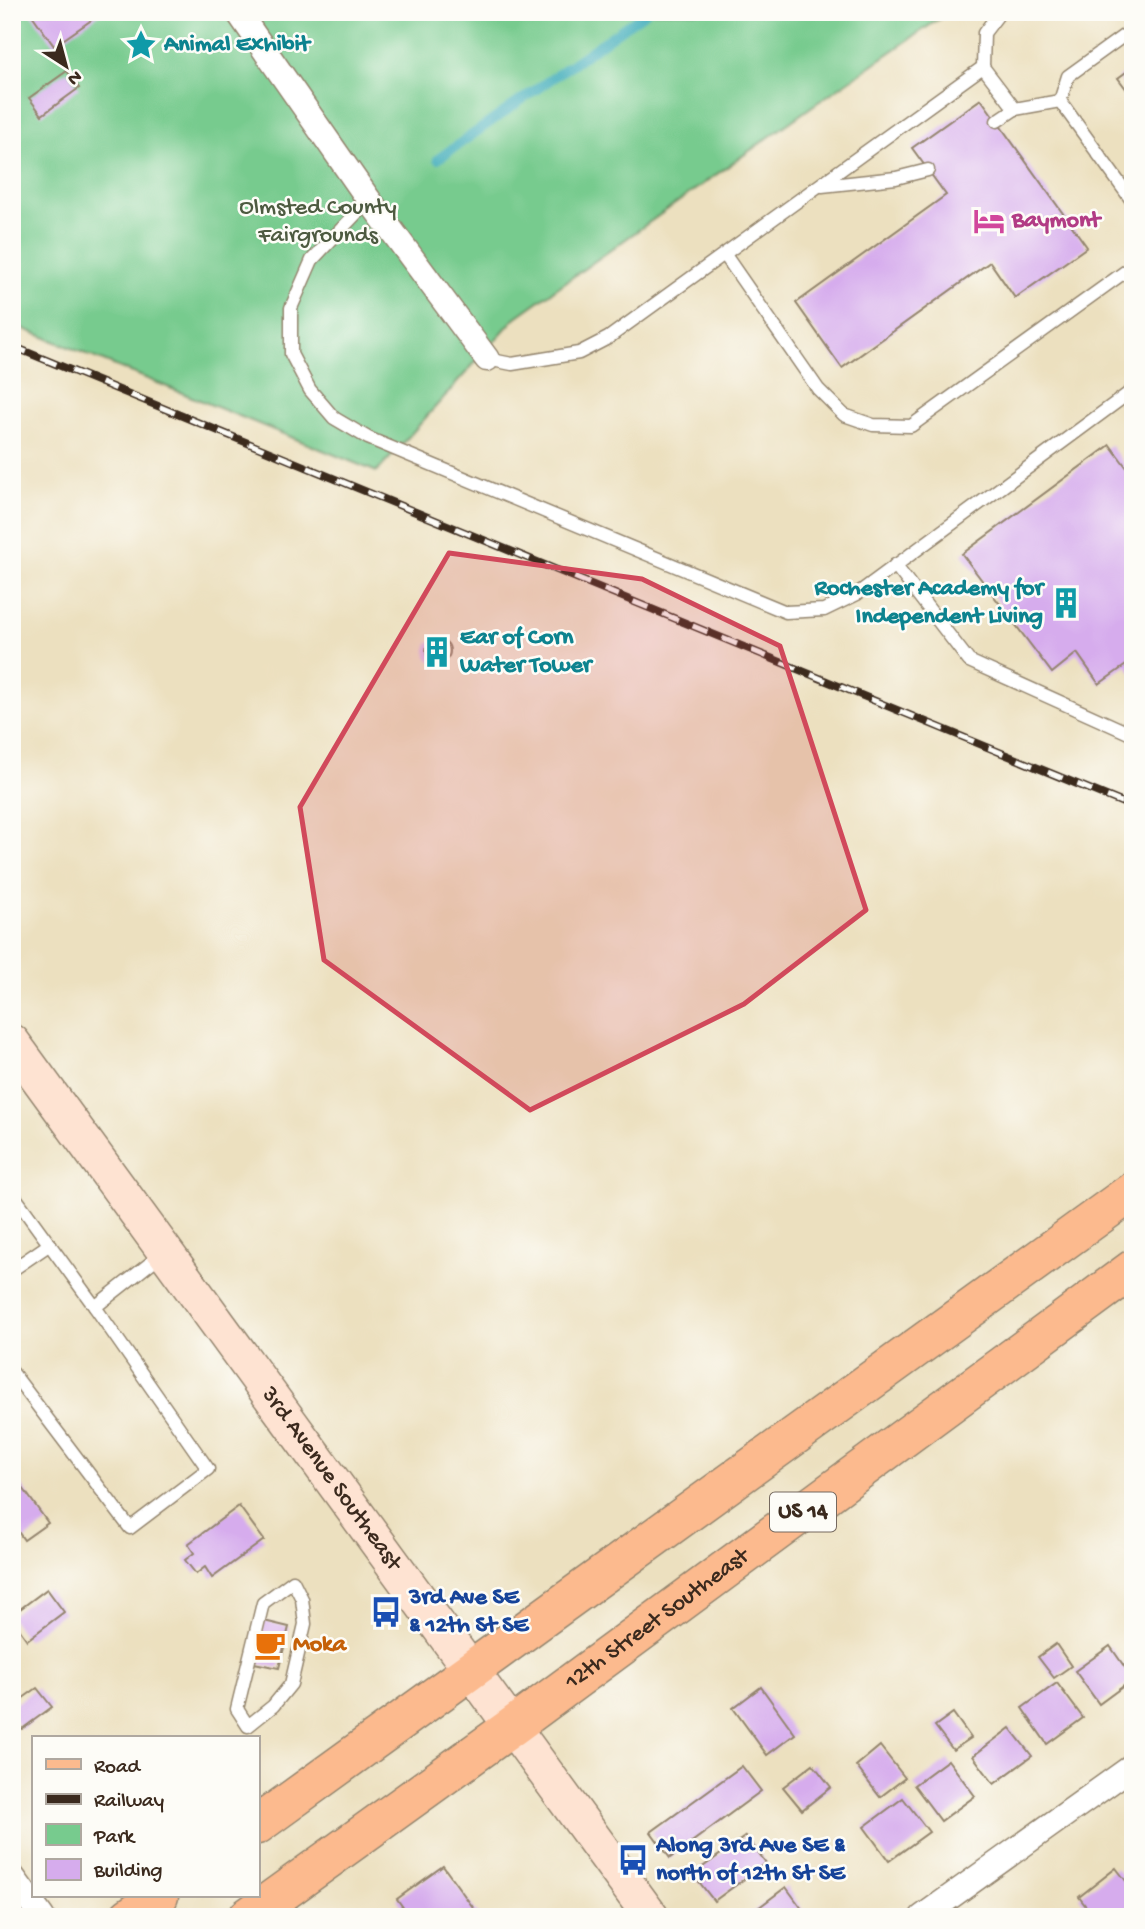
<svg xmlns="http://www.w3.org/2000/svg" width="1145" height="1929" viewBox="0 0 1145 1929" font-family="'Gochi Hand',sans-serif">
<rect width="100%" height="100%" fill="#fdfcf7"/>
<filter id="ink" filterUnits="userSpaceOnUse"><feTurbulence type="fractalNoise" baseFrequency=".0143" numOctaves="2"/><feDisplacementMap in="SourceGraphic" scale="14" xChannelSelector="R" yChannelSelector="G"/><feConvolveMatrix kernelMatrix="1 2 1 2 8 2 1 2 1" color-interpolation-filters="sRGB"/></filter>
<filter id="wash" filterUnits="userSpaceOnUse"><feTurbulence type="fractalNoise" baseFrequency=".00686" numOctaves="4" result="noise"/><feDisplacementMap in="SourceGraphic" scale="28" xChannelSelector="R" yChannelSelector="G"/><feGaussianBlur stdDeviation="1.57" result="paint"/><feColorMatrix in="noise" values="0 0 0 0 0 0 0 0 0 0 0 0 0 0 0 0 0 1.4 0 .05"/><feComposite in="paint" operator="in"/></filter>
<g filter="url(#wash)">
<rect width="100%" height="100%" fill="#ece0bf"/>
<path fill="#77cb8e" stroke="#597a56" stroke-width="2" d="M12,12h937l-138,95 -296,211 -138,154 -365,-148z"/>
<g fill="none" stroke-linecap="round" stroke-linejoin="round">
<path stroke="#3dacba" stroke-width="10" d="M438,159l208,-147"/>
</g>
<g id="blocks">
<g fill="#d6aced">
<path d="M30,12h73l-49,34z"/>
<path d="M1133,67v31l-15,-20z"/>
<path d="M67,71l12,17 -37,27 -13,-17z"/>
<path d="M981,99l106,148 -72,51 -25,-36 -148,106 -46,-65 150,-108 -34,-47z"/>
<path d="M1110,445l23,31v198l-7,-9 -27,19 -22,-31 -25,20 -90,-119z"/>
<circle cx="438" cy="651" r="12"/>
<path d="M18,1481l30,42 -24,17 -12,-17v-38z"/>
<path d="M239,1506l25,34 -52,38 -7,-11 -9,7 -11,-14 9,-7 -6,-9z"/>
<path d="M47,1589l17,23 -37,28 -15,-21v-4z"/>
<path d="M264,1621l25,6 -10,41 -25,-5z"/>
<path d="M1056,1644l15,22 -17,12 -16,-21z"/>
<path d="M1110,1646l23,33 -34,25 -24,-33z"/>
<path d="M1057,1683l26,35 -36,26 -25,-36z"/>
<path d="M761,1687l34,47 -28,21 -34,-47z"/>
<path d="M37,1688l15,19 -30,22 -10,-12v-11z"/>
<path d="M953,1713l18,25 -18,12 -18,-24z"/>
<path d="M1010,1728l22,28 -38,28 -21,-28z"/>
<path d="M880,1746l25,32 -25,19 -24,-31z"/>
<path d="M948,1760l27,36 -34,25 -27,-36z"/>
<path d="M813,1764l18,23 -29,23 -19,-23z"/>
<path d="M742,1766l19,25 -91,67 -19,-26z"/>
<path d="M903,1798l26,34 -40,29 -25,-34z"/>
<path d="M746,1836l20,27 -52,38 -21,-27z"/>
<path d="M443,1866l37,51h-70l-13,-18z"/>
<path d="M1116,1868l17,22v13l-19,14h-20l-15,-20z"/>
<path d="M786,1887l19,26 -5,4h-54z"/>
</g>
</g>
</g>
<g filter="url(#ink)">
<use href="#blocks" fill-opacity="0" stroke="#94856e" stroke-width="2"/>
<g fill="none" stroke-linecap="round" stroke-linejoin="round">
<defs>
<g id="lane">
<path d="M1000,12l-16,21 -1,34 32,42 45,-8"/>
<path d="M1133,29l-65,47 -8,25 73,101"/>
<path d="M997,121l18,-12"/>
<path d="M822,186l74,-8 32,-8"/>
<path d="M369,200l-57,60 -21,48v46l19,36 24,28 34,20 418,174 38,-2 33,-16 276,-204"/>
<path d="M725,255l93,134 26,26 29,10 38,1 222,-160"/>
<path d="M487,359l25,5 67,-11 29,-15 375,-271"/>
<path d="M895,565l74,96 164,74"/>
<path d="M12,1193l83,114"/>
<path d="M12,1270l38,-26"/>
<path d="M12,1372l118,156 78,-59 -113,-162 67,-53"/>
<path d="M293,1581l9,18 3,25 -14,60 -18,22 -25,20 -11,-17 26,-106z"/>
</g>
<g id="street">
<path d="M238,12l131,188 118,159"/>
<path d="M12,1876l30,41"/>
<path d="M922,1917l211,-151"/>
</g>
<g id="secondary">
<path id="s1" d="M12,1042l639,875"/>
</g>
<g id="primary">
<path d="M257,1825l876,-634"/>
<path d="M129,1917l30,-21"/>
<path id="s2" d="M248,1917l265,-191 620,-457"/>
</g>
</defs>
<use href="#lane" stroke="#94856e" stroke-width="15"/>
<use href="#street" stroke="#94856e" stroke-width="27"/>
<use href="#secondary" stroke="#94856e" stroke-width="38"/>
<use href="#primary" stroke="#94856e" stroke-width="41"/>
<use href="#lane" stroke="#fff" stroke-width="12"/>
<use href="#street" stroke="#fff" stroke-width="24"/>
<use href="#secondary" stroke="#fee3d2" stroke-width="35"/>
<use href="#primary" stroke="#fcba8e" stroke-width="38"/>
<defs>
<path id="rail" d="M12,346l1121,461"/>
</defs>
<use href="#rail" stroke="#3b2a1e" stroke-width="8"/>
<use href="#rail" stroke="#fdfcf7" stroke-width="5" stroke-dasharray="16" stroke-linecap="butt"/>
</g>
</g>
<path fill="#d1495b" fill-opacity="0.2" stroke="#d1495b" stroke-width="5" stroke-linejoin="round" d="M449,553l193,26 138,67 86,264 -122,94 -214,106 -206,-150 -24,-153z"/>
<defs>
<symbol id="sight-bare" viewBox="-9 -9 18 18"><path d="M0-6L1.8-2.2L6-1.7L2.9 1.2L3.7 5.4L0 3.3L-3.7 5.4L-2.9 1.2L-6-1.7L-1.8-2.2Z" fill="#0f9aa8" stroke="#fdfcf7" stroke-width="2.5" paint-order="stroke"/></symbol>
<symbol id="hotel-bare" viewBox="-9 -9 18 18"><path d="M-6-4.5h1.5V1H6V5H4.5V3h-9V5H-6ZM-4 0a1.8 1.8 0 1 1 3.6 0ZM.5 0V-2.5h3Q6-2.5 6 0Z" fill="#d1479c" stroke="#fdfcf7" stroke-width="2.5" paint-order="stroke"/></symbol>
<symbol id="building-bare" viewBox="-9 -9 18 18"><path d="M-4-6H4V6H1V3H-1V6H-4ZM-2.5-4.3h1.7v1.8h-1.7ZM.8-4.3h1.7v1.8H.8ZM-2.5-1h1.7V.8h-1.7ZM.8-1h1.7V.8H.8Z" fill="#0f9aa8" stroke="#fdfcf7" stroke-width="2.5" paint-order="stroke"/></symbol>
<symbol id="bus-bare" viewBox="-9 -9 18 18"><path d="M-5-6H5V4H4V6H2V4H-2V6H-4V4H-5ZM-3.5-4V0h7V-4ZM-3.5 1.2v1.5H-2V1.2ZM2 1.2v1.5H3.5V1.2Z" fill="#1a4fb4" stroke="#fdfcf7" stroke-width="2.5" paint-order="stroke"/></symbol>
<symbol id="cafe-bare" viewBox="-9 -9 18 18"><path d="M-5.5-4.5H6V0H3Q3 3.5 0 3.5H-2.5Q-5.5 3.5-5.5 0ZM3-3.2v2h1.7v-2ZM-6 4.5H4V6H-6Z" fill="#e8710a" stroke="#fdfcf7" stroke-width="2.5" paint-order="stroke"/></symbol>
</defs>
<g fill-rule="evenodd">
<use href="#sight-bare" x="119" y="23" width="44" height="44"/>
<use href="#hotel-bare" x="967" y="199" width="44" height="44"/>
<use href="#building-bare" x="1044" y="581" width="44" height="44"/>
<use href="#building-bare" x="415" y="630" width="44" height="44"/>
<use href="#bus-bare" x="364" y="1590" width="44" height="44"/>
<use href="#cafe-bare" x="248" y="1623" width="44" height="44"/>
<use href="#bus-bare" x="611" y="1838" width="44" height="44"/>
</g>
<g text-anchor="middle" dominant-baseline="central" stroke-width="5" stroke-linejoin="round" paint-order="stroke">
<rect fill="#fdfcf7" stroke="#75695f" stroke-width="2" x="770" y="1492.5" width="66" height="39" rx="5"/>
<g font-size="23" font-weight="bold" fill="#3b2a1e">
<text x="803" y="1512">US 14</text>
</g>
<g font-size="24" font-weight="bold" fill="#0d838f" stroke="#fdfcf7" text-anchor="start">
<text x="164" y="45">Animal Exhibit</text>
<text x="1043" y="589" text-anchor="end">Rochester Academy for<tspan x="1043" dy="28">Independent Living</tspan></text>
<text x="460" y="638">Ear of Corn<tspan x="460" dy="28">Water Tower</tspan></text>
</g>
<g font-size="24" fill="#4d5a40" stroke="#fdfcf7">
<text x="318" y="208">Olmsted County<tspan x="318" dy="28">Fairgrounds</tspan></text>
</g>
<g font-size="24" font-weight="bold" fill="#b23c85" stroke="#fdfcf7" text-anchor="start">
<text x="1012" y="221">Baymont</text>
</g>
<g font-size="24" fill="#3b2a1e" stroke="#fdfcf7">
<text stroke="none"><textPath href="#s1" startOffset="541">3rd Avenue Southeast</textPath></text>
<text stroke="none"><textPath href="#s2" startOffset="506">12th Street Southeast</textPath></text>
</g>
<g font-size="24" font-weight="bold" fill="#164399" stroke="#fdfcf7" text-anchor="start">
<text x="409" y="1598">3rd Ave SE<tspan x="409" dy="28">&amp; 12th St SE</tspan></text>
<text x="656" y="1846">Along 3rd Ave SE &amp;<tspan x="656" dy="28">north of 12th St SE</tspan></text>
</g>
<g font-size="24" font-weight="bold" fill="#c56008" stroke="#fdfcf7" text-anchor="start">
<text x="293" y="1645">Moka</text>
</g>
</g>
<rect width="1145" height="1929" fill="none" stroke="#fdfcf7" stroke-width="42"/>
<rect x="32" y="1736" width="228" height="161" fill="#fdfcf7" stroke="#afa8a0" stroke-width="2"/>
<rect x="46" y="1759" width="35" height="10" fill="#fcba8e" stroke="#afa8a0" stroke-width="2"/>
<text x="94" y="1772" font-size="21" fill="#3b2a1e">Road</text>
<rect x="46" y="1794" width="35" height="10" fill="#3b2a1e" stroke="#afa8a0" stroke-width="2"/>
<text x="94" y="1806" font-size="21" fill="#3b2a1e">Railway</text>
<rect x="46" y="1824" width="35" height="21" fill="#77cb8e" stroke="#afa8a0" stroke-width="2"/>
<text x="94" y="1842" font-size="21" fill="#3b2a1e">Park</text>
<rect x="46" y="1859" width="35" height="21" fill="#d6aced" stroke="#afa8a0" stroke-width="2"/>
<text x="94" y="1876" font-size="21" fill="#3b2a1e">Building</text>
<g transform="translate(66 66) rotate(144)" stroke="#fdfcf7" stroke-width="5" paint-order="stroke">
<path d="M0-5L12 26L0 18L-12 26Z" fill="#3b2a1e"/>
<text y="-10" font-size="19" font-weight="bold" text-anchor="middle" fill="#3b2a1e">N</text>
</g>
</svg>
